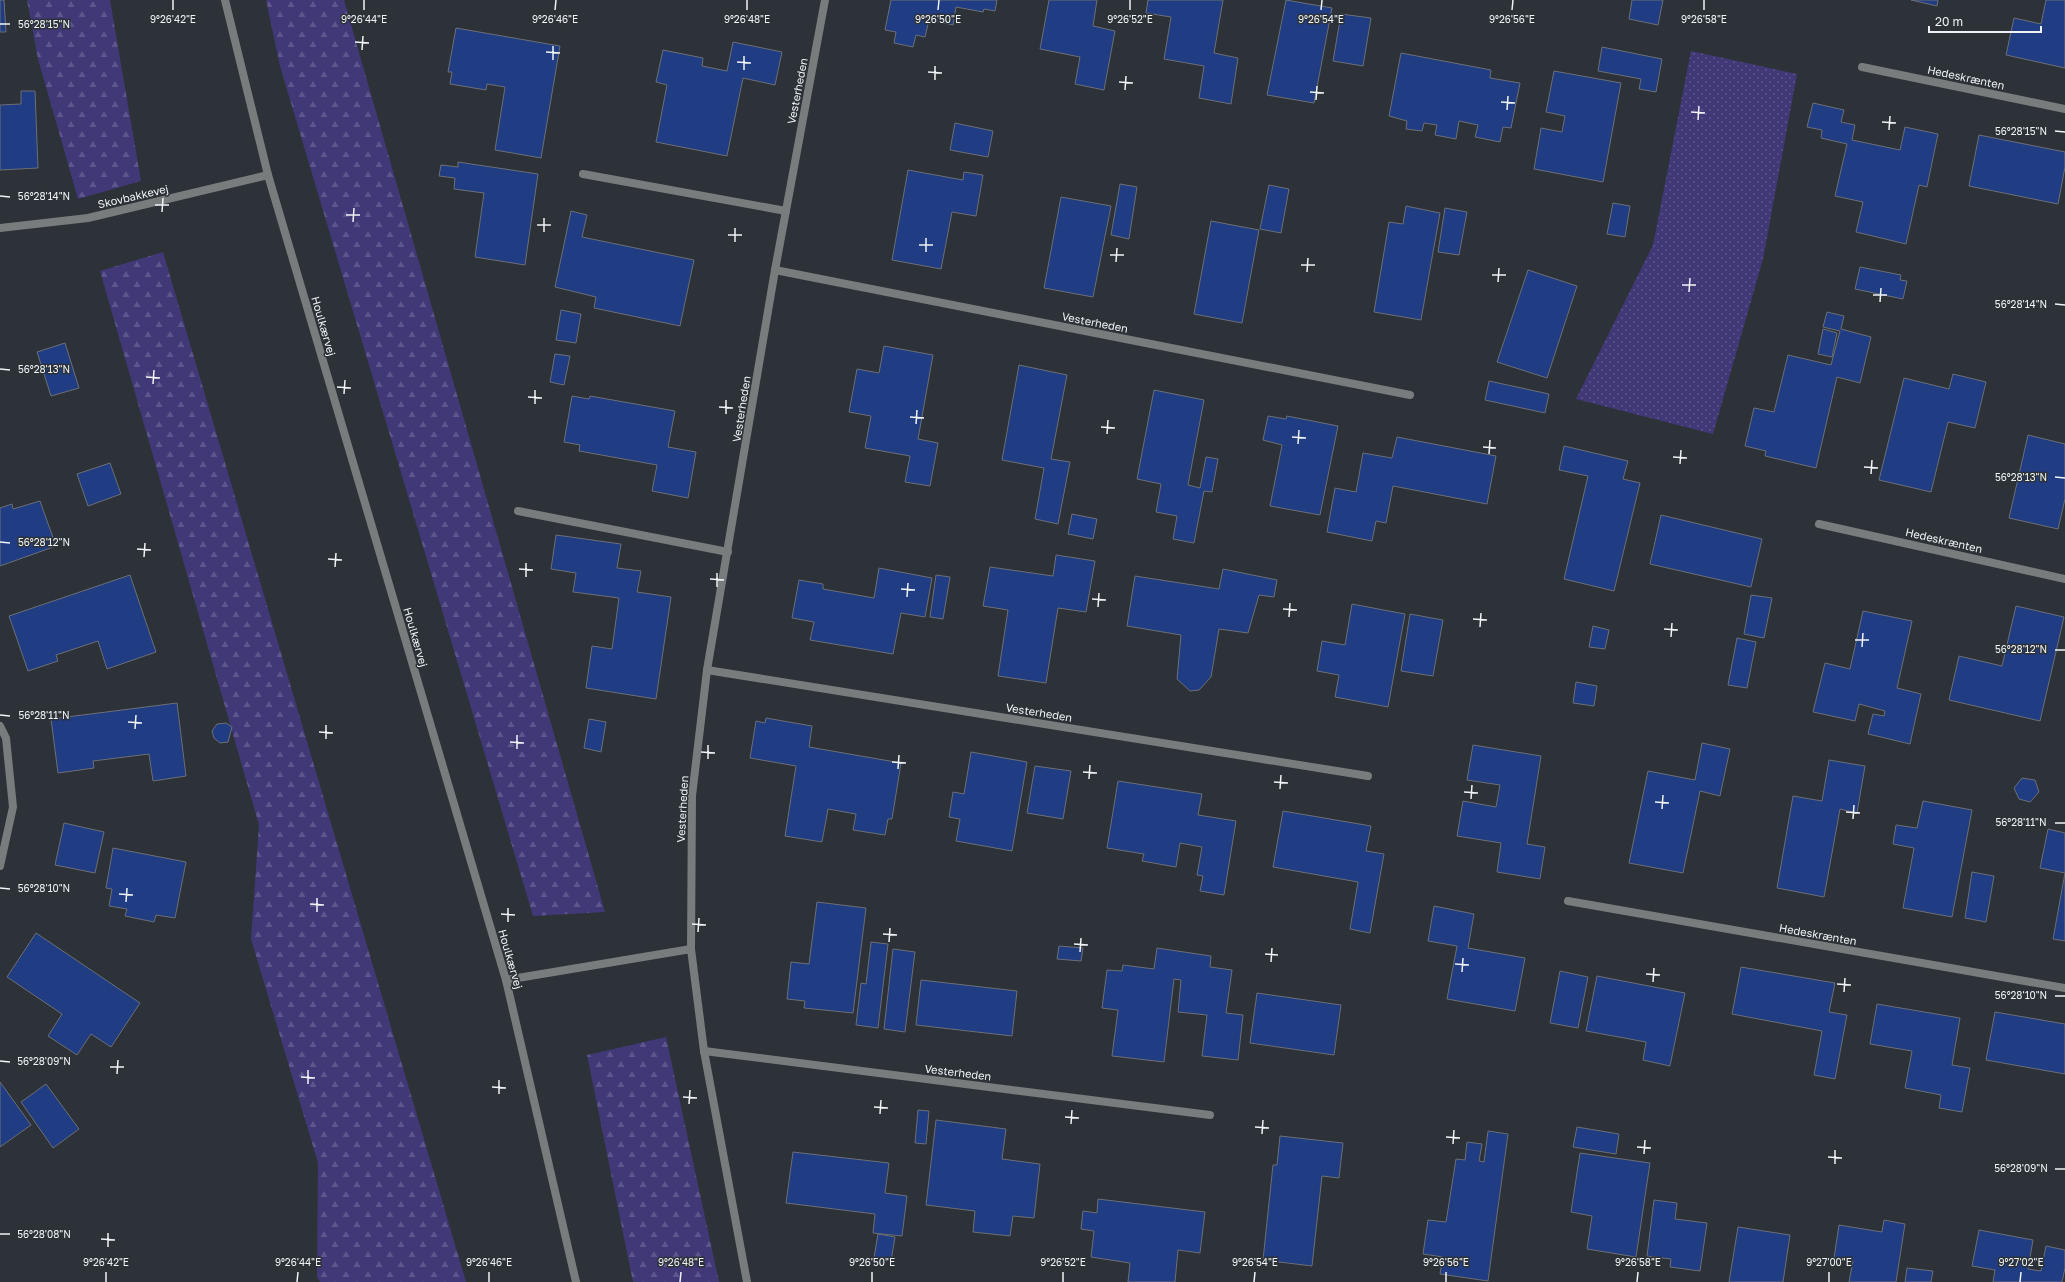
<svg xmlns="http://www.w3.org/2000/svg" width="2065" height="1282" viewBox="0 0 2065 1282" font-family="'Golos Text',sans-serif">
<defs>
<pattern id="forest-firs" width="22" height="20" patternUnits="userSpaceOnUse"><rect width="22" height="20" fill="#413878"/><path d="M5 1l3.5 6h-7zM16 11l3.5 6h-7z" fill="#5d558c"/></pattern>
<pattern id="park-dots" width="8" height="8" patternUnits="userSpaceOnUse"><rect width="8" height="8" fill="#413878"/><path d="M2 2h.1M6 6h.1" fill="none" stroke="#5d558c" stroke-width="1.8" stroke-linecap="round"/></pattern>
</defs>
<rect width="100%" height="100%" fill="#2c3237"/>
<g fill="url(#forest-firs)">
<path d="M27,0h83l31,181 -63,18 -40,-140z"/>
<path d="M266,0h78l261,912 -72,4 -253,-850z"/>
<path d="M163,252l303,1030h-146l-3,-5 1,-114 -67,-224 8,-114 -159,-554z"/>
<path d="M666,1037l53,245h-86l-46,-227z"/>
</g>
<path fill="url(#park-dots)" d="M1691,51l106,23 -34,185 -50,175 -137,-35 77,-154z"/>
<g fill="#203c82" stroke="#6c6f76">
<path d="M0,0h4l2,32h-6z"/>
<path d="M891,0h106l-2,11 -11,-2 -1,3 -27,-5 -3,18 -24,-5 -4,17 -9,-2 -3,12 -19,-4 2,-11 -11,-2z"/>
<path d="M1049,0h48l-4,26 22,5 -11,59 -29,-6 5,-27 -40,-8z"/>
<path d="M1148,0h75l-9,53 24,5 -7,46 -32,-6 5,-32 -40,-7 7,-42 -25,-4z"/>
<path d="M1286,0l46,8 -18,95 -47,-8z"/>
<path d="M1632,0h31l-5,25 -29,-6z"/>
<path d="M1911,0h27l-1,6z"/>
<path d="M2046,0h19v68l-59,-13 8,-37 27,6z"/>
<path d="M1341,14l30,4 -8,48 -30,-5z"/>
<path d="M456,28l104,18 -19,112 -46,-8 10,-63 -18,-3 -1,6 -36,-6 2,-12h-4z"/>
<path d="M733,42l49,10 -7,33 -32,-7 -16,78 -71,-14 11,-57 -11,-3 7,-32 40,8 -1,8 25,5z"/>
<path d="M1602,47l60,12 -6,33 -17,-3 2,-10 -43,-8z"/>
<path d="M1401,53l90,17 -1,8 30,5 -9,45 -8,-1 -3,15 -25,-5 3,-12 -19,-4 -3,18 -21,-4 2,-10 -13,-2 -2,8 -16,-2 1,-8 -18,-5z"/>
<path d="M1554,71l67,12 -18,99 -69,-13 7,-41 21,4 3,-16 -19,-4z"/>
<path d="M21,91h14l3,77 -38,2v-65l21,-1z"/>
<path d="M1813,103l31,7 -3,12 14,3 -3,15 48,10 5,-23 33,7 -11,53 -8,-2 -13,59 -50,-12 7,-30 -28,-6 12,-52 -26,-6 1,-8 -15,-3z"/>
<path d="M955,123l38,8 -5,26 -38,-7z"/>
<path d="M1979,135l86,17v15l-7,37 -89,-18z"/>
<path d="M458,162l80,12 -13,91 -50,-8 9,-64 -30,-4 1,-11 -16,-2 2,-11 17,2z"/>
<path d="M908,170l55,10 1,-8 19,3 -7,41 -24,-4 -11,57 -49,-9z"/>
<path d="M1120,184l17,3 -8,52 -18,-4z"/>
<path d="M1269,185l20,4 -8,44 -21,-4z"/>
<path d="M1061,197l50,9 -18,91 -49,-9z"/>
<path d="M1613,203l17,3 -5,31 -18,-3z"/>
<path d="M1406,206l34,7 -19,107 -47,-8 15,-90 14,2z"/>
<path d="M1445,208l22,4 -8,43 -21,-3z"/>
<path d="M571,211l16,4 -5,22 112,23 -14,66 -86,-18 2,-11 -41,-10z"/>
<path d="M1211,221l48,9 -17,93 -48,-9z"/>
<path d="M1860,267l41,8 -1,5 7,1 -4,18 -48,-10z"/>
<path d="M1528,270l49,16 -30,92 -50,-16z"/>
<path d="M561,310l20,4 -5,29 -20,-3z"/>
<path d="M1827,312l17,4 -3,13 30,8 -11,46 -23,-6 -21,91 -51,-12 1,-5 -21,-5 9,-38 20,4 14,-57 43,10 9,-34 -17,-4z"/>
<path d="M1823,329l14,4 -5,24 -14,-3z"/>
<path d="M65,343l14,45 -28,8 -14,-44z"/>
<path d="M884,346l49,9 -15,84 20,4 -8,43 -25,-4 5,-26 -45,-8 6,-32 -22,-4 8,-43 22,4z"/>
<path d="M555,354l15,2 -6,29 -14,-3z"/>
<path d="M1019,365l48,10 -16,84 19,3 -12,62 -23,-5 9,-51 -42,-8z"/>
<path d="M1953,374l33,8 -11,46 -27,-6 -17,70 -52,-12 25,-102 45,11z"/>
<path d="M1489,381l60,13 -4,19 -60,-13z"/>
<path d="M1154,390l50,10 -16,85 12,3 6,-31 12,2 -6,33 -8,-1 -10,52 -21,-4 4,-23 -21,-4 5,-28 -24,-5z"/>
<path d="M572,396l17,3 1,-3 85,15 -7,36 28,5 -8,46 -36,-7 5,-26 -78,-14 1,-6 -16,-3z"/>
<path d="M1268,416l18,3 1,-3 51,10 -18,89 -50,-9 12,-61 -19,-5z"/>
<path d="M2028,435l37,9v55l-7,30 -49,-11z"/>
<path d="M1397,437l99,19 -9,48 -94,-18 -7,37 -10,-2 -4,20 -45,-9 8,-44 21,4 7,-39 29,5z"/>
<path d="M1564,446l64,15 -5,18 17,4 -26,108 -50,-12 24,-103 -29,-6z"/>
<path d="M110,463l11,31 -33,12 -11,-32z"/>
<path d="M40,501l16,45 -56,20v-58l12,-4 1,5z"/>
<path d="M1072,514l25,5 -4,20 -25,-5z"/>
<path d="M1661,515l101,24 -11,48 -101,-23z"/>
<path d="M556,535l65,9 -4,24 24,3 -4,21 34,5 -15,102 -70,-11 6,-42 20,3 7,-51 -46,-6 3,-19 -25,-4z"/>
<path d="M1056,555l39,6 -9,51 -28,-4 -12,75 -48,-7 10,-66 -25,-4 7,-39 63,9z"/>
<path d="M879,568l53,10 -7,39 -24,-4 -8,41 -83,-14 4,-18 -22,-4 7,-38 24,4v5l51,9z"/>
<path d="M1223,569l54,11 -3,17 -15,-2 -11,38 -29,-4 -8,48 -12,13 -9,1 -13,-12 4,-44 -54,-9 8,-50 84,13z"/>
<path d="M130,575l26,77 -49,17 -9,-28 -42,14 2,6 -30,10 -19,-55z"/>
<path d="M936,575l14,2 -7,42 -13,-2z"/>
<path d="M1751,595l21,3 -8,40 -20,-4z"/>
<path d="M1352,604l53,10 -17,93 -53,-10 4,-22 -22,-4 5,-30 23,4z"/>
<path d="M2016,606l48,11 -24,104 -91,-21 10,-44 43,10z"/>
<path d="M1863,611l49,10 -15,67 24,6 -11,50 -42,-10 5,-20 11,2 1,-5 -26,-7 -4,17 -42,-9 12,-49 25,6z"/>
<path d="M1410,614l33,6 -10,56 -32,-5z"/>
<path d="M1593,626l16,4 -4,19 -16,-2z"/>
<path d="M1737,638l19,4 -9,46 -19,-3z"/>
<path d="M1576,682l21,4 -3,20 -21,-3z"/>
<path d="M177,703l9,73 -33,5 -4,-27 -56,7 1,7 -36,5 -7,-54z"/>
<path d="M766,718l46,8 -3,21 92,16 -9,56h-4l-3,16 -32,-5 3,-16 -28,-5 -6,33 -37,-6 11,-70 -46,-8 6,-37 9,2z"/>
<path d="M589,719l17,3 -5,30 -17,-4z"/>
<path d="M226,723l6,4 -4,15 -8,1 -6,-5 -2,-7 5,-7z"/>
<path d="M1702,743l28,6 -10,47 -20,-5 -17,82 -54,-10 19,-92 47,9z"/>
<path d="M1473,745l68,11 -14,88 18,3 -5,32 -43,-7 4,-29 -44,-7 6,-35 33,6 4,-22 -33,-5z"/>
<path d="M971,752l56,10 -15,89 -56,-10 4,-22 -11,-2 4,-25 11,2z"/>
<path d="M1829,760l36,6 -8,47 -17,-4 -16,88 -47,-9 16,-92 29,5z"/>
<path d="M1035,766l36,5 -8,48 -36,-6z"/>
<path d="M2022,778l13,2 4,12 -9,10 -11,-3 -5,-11z"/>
<path d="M1118,781l84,13 -4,21 38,6 -12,74 -24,-4 3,-15 -6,-1 5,-28 -22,-4 -4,24 -34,-6 2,-7 -37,-6z"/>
<path d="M1923,801l49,9 -20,107 -49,-9 11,-60 -21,-4 3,-19 21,3z"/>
<path d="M1283,811l88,15 -5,25 18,3 -14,79 -20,-4 8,-47 -85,-15z"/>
<path d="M64,823l40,9 -9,41 -40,-8z"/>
<path d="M2048,829l17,4v40l-25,-5z"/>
<path d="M113,848l73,14 -11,56 -19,-3 -2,7 -29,-6 2,-7 -18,-3 3,-17 -6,-1z"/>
<path d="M1972,872l22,4 -8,46 -21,-4z"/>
<path d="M2065,873v68l-12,-2z"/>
<path d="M817,902l49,6 -13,105 -49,-5 1,-7 -18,-2 4,-37 18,2z"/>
<path d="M1434,906l40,8 -6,34 57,10 -10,53 -68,-12 10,-53 -29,-5z"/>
<path d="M36,933l104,70 -29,44 -20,-13 -14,21 -29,-19 14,-22 -55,-37z"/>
<path d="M871,942l17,2 -10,84 -22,-3 5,-42 5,1z"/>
<path d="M1059,946l24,2 -2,13 -24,-2z"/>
<path d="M1157,948l54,8 -1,11 22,3 -6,43 17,2 -5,45 -36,-4 5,-41 -29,-3 3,-32 -7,-1 -10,83 -52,-6 6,-46 -16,-2 5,-38 15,1 1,-6 31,4z"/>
<path d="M893,949l22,3 -10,80 -21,-3z"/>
<path d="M1741,967l94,16 -6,29 18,3 -12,64 -21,-4 8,-44 -90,-17z"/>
<path d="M1560,971l28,6 -10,51 -28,-5z"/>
<path d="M1597,976l88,17 -15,73 -27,-6 3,-18 -60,-11z"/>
<path d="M921,980l96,11 -5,45 -96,-11z"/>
<path d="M1257,993l84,12 -7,50 -84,-12z"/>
<path d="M1877,1004l83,14 -8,47 18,3 -8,44 -23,-4 2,-13 -36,-7 7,-37 -42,-7z"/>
<path d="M1995,1012l70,12v50l-79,-14z"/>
<path d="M0,1082l31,43 -31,22z"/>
<path d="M46,1084l33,45 -26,19 -32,-46z"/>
<path d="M918,1110l11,1 -3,33 -11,-1z"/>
<path d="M936,1120l70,9 -4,30 38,5 -6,54 -21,-2 -3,20 -37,-4 2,-21 -49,-6z"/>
<path d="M1577,1127l42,7 -3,20 -43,-7z"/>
<path d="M1488,1131l20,3 -20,147 -48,-7 3,-17 -20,-3 5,-34 18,2 10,-63 9,1 2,-18 15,2 -3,17 5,1z"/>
<path d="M1280,1136l63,7 -4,35 -17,-2 -10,90 -49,-6 10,-95h4z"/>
<path d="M793,1152l96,11 -4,30 22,3 -5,40 -29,-3 2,-19 -89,-11z"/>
<path d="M1580,1153l70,10 -14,94 -49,-8 5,-33 -21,-4z"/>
<path d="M1098,1199l107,13 -5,41 -22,-3 -3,32h-47l2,-19 -39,-6 3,-26 -13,-2 2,-18 14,2z"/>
<path d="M1654,1200l23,3 -2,16 32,4 -7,48 -30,-4 1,-8 -24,-3z"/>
<path d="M1884,1220l21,4 -9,58h-47l4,-21 -19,-3 5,-33 43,7z"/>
<path d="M1738,1227l52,8 -7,47h-54z"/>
<path d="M1979,1230l54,10 -5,29 13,2 5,-25 19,4v18l-3,14h-69l2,-12 -23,-4z"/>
<path d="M878,1234l17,3 -4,24 -17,-3z"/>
<path d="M1907,1268l26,3 -2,11h-26z"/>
</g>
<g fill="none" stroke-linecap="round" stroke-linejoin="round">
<g stroke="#787c7d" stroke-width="8">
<path d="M1862,67l203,42"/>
<path d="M583,174l203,37"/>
<path d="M0,228l88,-10 180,-43"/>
<path d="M775,270l635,125"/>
<path d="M518,511l210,41"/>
<path d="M1819,524l246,55"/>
<path d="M707,670l661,106"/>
<path d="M0,726l6,12 7,69 -13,59"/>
<path d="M1568,901l497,87"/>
<path d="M506,980l185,-31"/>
<path d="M704,1051l506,64"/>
<path d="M747,1282l-43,-231 -13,-102 1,-153 15,-126 68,-400 50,-270"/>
</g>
<path stroke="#787c7d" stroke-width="8" d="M225,0l43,175 238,805 70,302"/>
</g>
<path fill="none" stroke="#eff3f6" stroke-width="1.5" d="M173,10v-10M364,10v-10M555,10l1,-10M747,10v-10M938,10l1,-10M1130,10v-10M1321,10l1,-10M1512,10l1,-10M1704,10v-10M0,24h10M355,42l14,1M362,50l1,-14M546,52l14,1M553,60v-14M737,62l14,1M744,70v-14M928,72l14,1M935,80v-14M1119,82l14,1M1125,90l1,-14M1310,92l14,1M1316,100l1,-14M1501,102l14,1M1507,110l1,-14M1691,112l14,1M1698,120l1,-14M1882,122l14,1M1889,130l1,-14M2055,131l10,1M0,196l10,1M155,205h14M162,212l1,-14M346,215h14M353,222l1,-14M537,225h14M544,232v-14M728,235h14M735,242v-14M919,245h14M926,252v-14M1110,255h14M1116,262l1,-14M1301,265h14M1307,272l1,-14M1492,275h14M1498,282l1,-14M1682,285h14M1689,292l1,-14M1873,295h14M1880,302l1,-14M2055,304l10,1M0,369l10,1M146,377l14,1M153,384l1,-14M337,387l14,1M344,394l1,-14M528,397l14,1M535,404v-14M719,407l14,1M726,414v-14M910,417l14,1M916,424l1,-14M1101,427l14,1M1107,434l1,-14M1292,437l14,1M1298,444l1,-14M1483,447l13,1M1489,454l1,-14M1673,457l14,1M1680,464l1,-14M1864,467l14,1M1871,474l1,-14M2055,477l10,1M0,542l10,1M137,549l14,1M144,557l1,-14M328,559l14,1M335,567l1,-14M519,569l14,1M526,577v-14M710,579l14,1M717,587v-14M901,589l14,1M907,597l1,-14M1092,599l14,1M1098,607l1,-14M1283,609l14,1M1289,617l1,-14M1473,619l14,1M1480,627l1,-14M1664,629l14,1M1671,637l1,-14M1855,640h14M1862,647l1,-14M2055,650h10M0,715l10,1M128,722l14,1M135,729l1,-14M319,732l14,1M326,739v-14M510,742l14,1M517,749v-14M701,752l14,1M708,759v-14M892,762l14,1M898,769l1,-14M1083,772l14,1M1089,779l1,-14M1274,782l14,1M1280,789l1,-14M1464,792l14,1M1471,799l1,-14M1655,802l14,1M1662,809l1,-14M1846,812l14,1M1853,819l1,-14M2055,823h10M0,888l10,1M119,894l14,1M126,902l1,-14M310,904l14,1M317,912v-14M501,914l14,1M508,922v-14M692,924l14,1M698,932l1,-14M883,934l14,1M889,942l1,-14M1074,944l14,1M1080,952l1,-14M1265,954l13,1M1271,962l1,-14M1455,964l14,1M1462,972l1,-14M1646,974l14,1M1653,982l1,-14M1837,984l14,1M1844,992l1,-14M2055,996h10M0,1061l10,1M110,1067h14M117,1074l1,-14M301,1077l14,1M308,1084v-14M492,1087l14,1M499,1094v-14M683,1097l14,1M689,1104l1,-14M874,1107l14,1M880,1114l1,-14M1065,1117l14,1M1071,1124l1,-14M1255,1127l14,1M1262,1134l1,-14M1446,1137l14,1M1453,1144l1,-14M1637,1147l14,1M1644,1154l1,-14M1828,1157l14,1M1835,1164v-14M2055,1169h10M0,1234h10M101,1239l14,1M108,1247v-14M106,1282v-10M297,1282l1,-10M489,1282v-10M680,1282l1,-10M872,1282v-10M1063,1282v-10M1254,1282l1,-10M1446,1282v-10M1637,1282l1,-10M1829,1282v-10M2020,1282l1,-10"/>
<g text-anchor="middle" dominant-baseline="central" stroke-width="3" stroke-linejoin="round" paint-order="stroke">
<g font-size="11" fill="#eff3f6" stroke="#2c3237">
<text transform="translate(1966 77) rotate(12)">Hedeskrænten</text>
<text transform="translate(797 91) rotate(-79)">Vesterheden</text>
<text transform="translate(133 196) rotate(-13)">Skovbakkevej</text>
<text transform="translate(1095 322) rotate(11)">Vesterheden</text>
<text transform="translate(324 326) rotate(74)">Houlkærvej</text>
<text transform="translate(741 409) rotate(-81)">Vesterheden</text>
<text transform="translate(1944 540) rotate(13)">Hedeskrænten</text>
<text transform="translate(416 637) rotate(74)">Houlkærvej</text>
<text transform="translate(1039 712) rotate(9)">Vesterheden</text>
<text transform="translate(682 809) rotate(-87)">Vesterheden</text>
<text transform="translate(1818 934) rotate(10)">Hedeskrænten</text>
<text transform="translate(511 959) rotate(74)">Houlkærvej</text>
<text transform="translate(958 1072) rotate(7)">Vesterheden</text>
</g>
</g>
<g font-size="10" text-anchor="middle" fill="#eff3f6" stroke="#2c3237" stroke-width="3" stroke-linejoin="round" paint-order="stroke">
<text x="173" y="23">9°26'42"E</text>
<text x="364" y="23">9°26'44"E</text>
<text x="555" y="23">9°26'46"E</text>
<text x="747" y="23">9°26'48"E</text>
<text x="938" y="23">9°26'50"E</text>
<text x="1130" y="23">9°26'52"E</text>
<text x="1321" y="23">9°26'54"E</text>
<text x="1512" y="23">9°26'56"E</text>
<text x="1704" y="23">9°26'58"E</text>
<text x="44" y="28">56°28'15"N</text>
<text x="2021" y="135">56°28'15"N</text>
<text x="44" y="200">56°28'14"N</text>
<text x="2021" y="308">56°28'14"N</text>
<text x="44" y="373">56°28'13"N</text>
<text x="2021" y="481">56°28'13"N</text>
<text x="44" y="546">56°28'12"N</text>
<text x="2021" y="653">56°28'12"N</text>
<text x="44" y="719">56°28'11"N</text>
<text x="2021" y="826">56°28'11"N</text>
<text x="44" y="892">56°28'10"N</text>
<text x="2021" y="999">56°28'10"N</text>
<text x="44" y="1065">56°28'09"N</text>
<text x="2021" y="1172">56°28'09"N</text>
<text x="44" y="1238">56°28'08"N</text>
<text x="106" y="1266">9°26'42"E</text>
<text x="298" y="1266">9°26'44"E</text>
<text x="489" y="1266">9°26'46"E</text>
<text x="681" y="1266">9°26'48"E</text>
<text x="872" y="1266">9°26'50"E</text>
<text x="1063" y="1266">9°26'52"E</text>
<text x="1255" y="1266">9°26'54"E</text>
<text x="1446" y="1266">9°26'56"E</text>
<text x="1638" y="1266">9°26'58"E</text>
<text x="1829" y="1266">9°27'00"E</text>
<text x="2021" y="1266">9°27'02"E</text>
</g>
<path d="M1929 26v6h112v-6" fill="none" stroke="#eff3f6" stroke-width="2"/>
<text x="1935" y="26" font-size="12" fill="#eff3f6" stroke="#2c3237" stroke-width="3" paint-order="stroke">20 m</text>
</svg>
